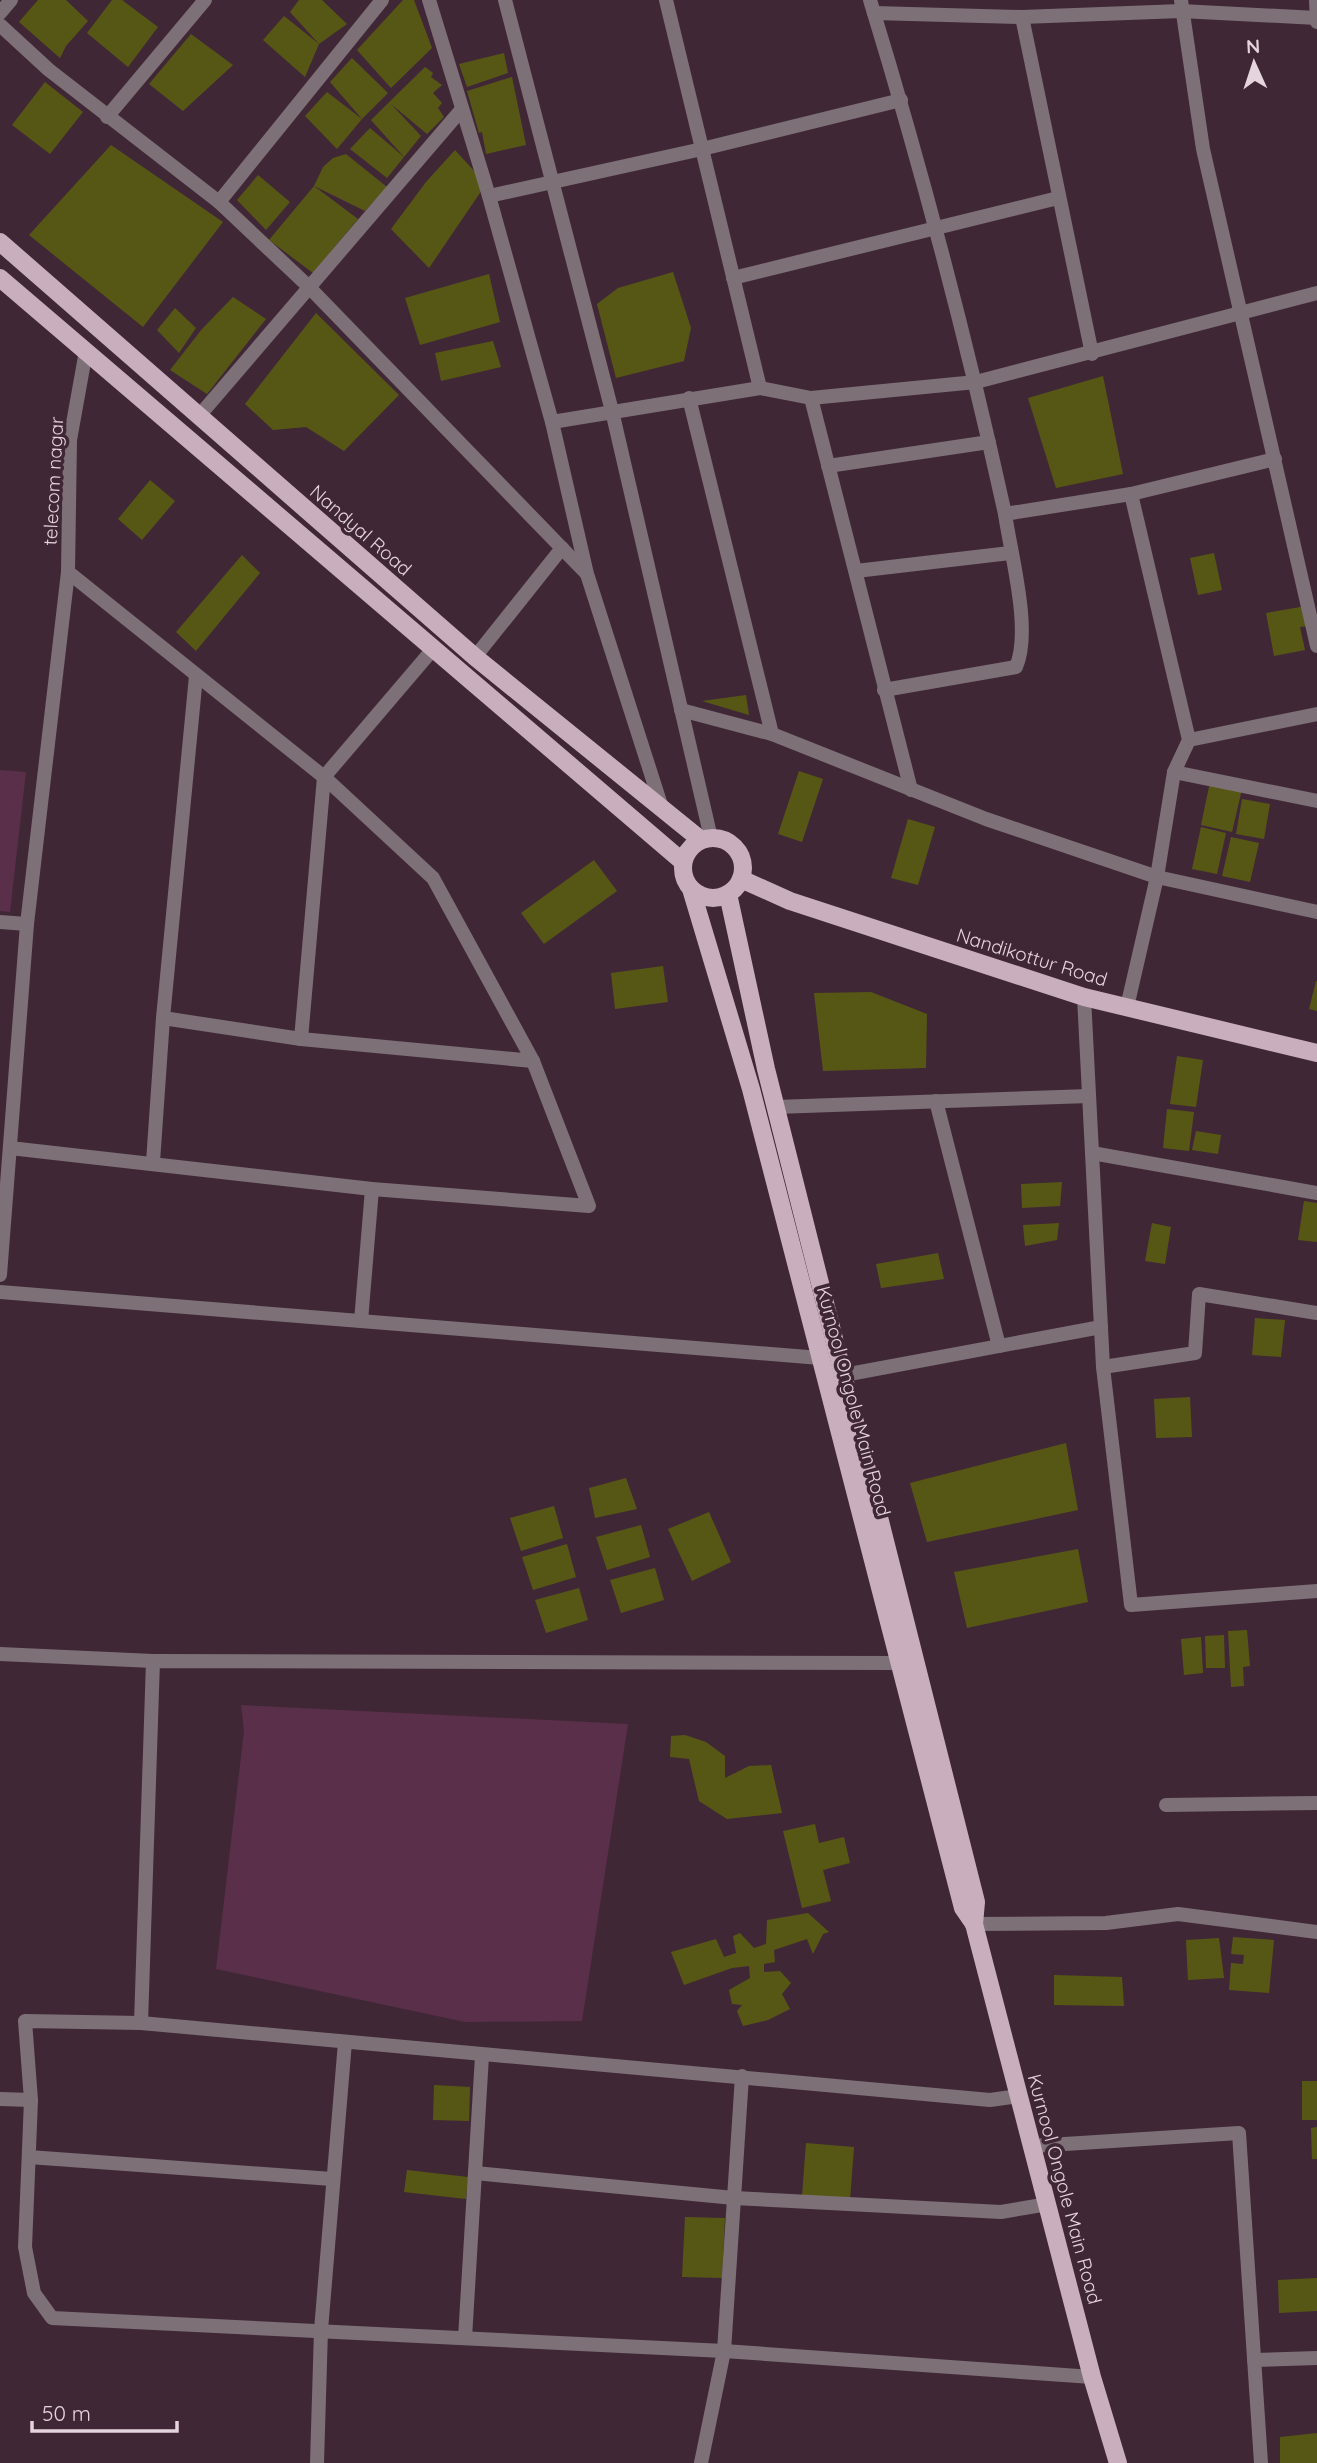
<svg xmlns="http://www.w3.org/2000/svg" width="1317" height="2463" viewBox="0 0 1317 2463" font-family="Quicksand,sans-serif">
<rect width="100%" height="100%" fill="#402736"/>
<g fill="#5a2f49">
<path d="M0,770l26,2 -16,140 -10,-1z"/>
<path d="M241,1705l387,19 -46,297 -117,1 -249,-53 28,-238z"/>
</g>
<g fill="#575715">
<path d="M38,0h28l22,21 -22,25 -6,12 -41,-36z"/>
<path d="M112,0h10l36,27 -30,40 -41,-34z"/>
<path d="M299,0h23l25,24 -28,20 -29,-32z"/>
<path d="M403,0h11l18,48 -41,40 -34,-38z"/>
<path d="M284,16l35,28 -14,33 -42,-37z"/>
<path d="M191,34l42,31 -50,46 -34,-27z"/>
<path d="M504,53l4,20 -41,14 -8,-23z"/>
<path d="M352,58l36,35 -26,26 -32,-37z"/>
<path d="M425,67l8,6 -2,4 11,8 -9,8 9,10 -4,5 6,9 -17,17 -36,-30 30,32 -17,21 -33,-37z"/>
<path d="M512,77l14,68 -40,9 -4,-22 -3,1 -12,-42z"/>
<path d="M45,82l38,30 -33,42 -38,-29z"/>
<path d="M327,92l35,27 -25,30 -32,-33z"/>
<path d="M370,128l34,29 -17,21 -37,-29z"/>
<path d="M111,145l112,77 -80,105 -114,-92z"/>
<path d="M455,150l31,34 -57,84 -38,-39 35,-47z"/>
<path d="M346,154l41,33 -22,24 -51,-25 44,33 -45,54 -44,-33 45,-54 9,-19 10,-9z"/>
<path d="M258,175l32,27 -24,28 -29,-30z"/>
<path d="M673,272l18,56 -7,33 -68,17 -19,-74 21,-16z"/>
<path d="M489,274l11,48 -80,23 -15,-47z"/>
<path d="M233,297l33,22 -59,75 -37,-24 32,-41z"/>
<path d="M175,308l21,20 -17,25 -22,-23z"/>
<path d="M316,313l83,82 -55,56 -38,-24 -33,3 -28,-26z"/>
<path d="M493,341l8,26 -60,14 -6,-28z"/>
<path d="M1103,376l20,98 -67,14 -28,-90z"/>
<path d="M150,480l25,21 -33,39 -24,-21z"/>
<path d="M1214,553l8,37 -24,5 -8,-37z"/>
<path d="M242,555l18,18 -64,78 -20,-19z"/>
<path d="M1306,606l3,20 -9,1 5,23 -31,6 -8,-43z"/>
<path d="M746,695l3,20 -47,-14z"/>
<path d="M799,771l24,8 -21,63 -24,-8z"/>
<path d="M1210,782l32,7 -10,43 -31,-7z"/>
<path d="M1242,799l28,5 -6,35 -28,-5z"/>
<path d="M908,819l27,8 -17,58 -27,-7z"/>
<path d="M1201,827l25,6 -9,41 -25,-5z"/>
<path d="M1231,837l28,6 -9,39 -28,-6z"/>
<path d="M594,860l23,31 -73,53 -23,-31z"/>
<path d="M663,966l5,36 -53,7 -4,-36z"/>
<path d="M1316,981h1v30l-8,-2z"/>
<path d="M871,992l56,22 -1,54 -103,3 -9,-78z"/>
<path d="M1177,1056l26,4 -7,47 -26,-3z"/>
<path d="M1167,1109l27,3 -5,39 -26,-3z"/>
<path d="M1196,1131l25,4 -3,19 -26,-4z"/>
<path d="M1062,1182l-2,24 -38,2 -1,-24z"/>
<path d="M1304,1201l13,2v39l-19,-2z"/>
<path d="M1059,1223l-2,17 -32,6 -2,-21z"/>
<path d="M1152,1223l19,4 -6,37 -20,-3z"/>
<path d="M938,1253l6,26 -63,9 -5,-24z"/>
<path d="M1255,1318l30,2 -4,37 -29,-2z"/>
<path d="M1190,1397l2,40 -36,1 -2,-39z"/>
<path d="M1066,1443l12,67 -151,32 -17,-59z"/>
<path d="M626,1478l11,31 -42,9 -6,-30z"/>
<path d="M554,1506l9,32 -42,13 -11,-33z"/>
<path d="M709,1512l22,50 -39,19 -24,-52z"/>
<path d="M641,1525l9,32 -43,13 -11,-33z"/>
<path d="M567,1544l9,33 -43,13 -11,-33z"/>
<path d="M1078,1549l10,53 -121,26 -13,-56z"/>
<path d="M655,1568l9,32 -43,13 -11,-33z"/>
<path d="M579,1588l9,32 -42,13 -11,-33z"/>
<path d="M1247,1630l3,36 -7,1 1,19 -13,1 -3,-56z"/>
<path d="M1224,1635l1,33h-19l-1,-32z"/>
<path d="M1201,1637l2,36 -19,2 -3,-36z"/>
<path d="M685,1735l21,7 19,14v22l24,-12 22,-1 11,48 -55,6 -28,-18 -10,-42 -19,-2 1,-21z"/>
<path d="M815,1824l4,19 25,-6 6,26 -27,7 8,31 -29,7 -19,-77z"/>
<path d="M808,1913l21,19 -6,2 -10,20 -6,-15 -33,11 1,12 -11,2v8l16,-1 11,12 -9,11 8,15 -22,11 -25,6 -6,-15 5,-6 -10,-1 -3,-14 21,-12 -1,-12 -17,2 -48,17 -13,-33 45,-13 8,18 12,-4 -3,-17 7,-3 14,15 12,-4 1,-24z"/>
<path d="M1233,1937l41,3 -5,53 -40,-3 2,-27 12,1 1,-9 -13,-1z"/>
<path d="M1219,1938l5,40 -36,2 -2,-40z"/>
<path d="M1054,1975l68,2 2,29 -70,-1z"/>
<rect x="1302" y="2081" width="15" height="39"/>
<path d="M434,2085l36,2 -1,34 -36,-1z"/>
<path d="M1317,2127v32h-5l-1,-31z"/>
<path d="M806,2143l48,4 -4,53 -48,-4z"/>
<path d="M407,2170l61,7 -2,22 -62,-7z"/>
<path d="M685,2217l40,1 -3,60 -40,-1z"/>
<path d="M1317,2278v33l-38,2 -1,-33z"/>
<path d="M1317,2433v30h-37v-26z"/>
</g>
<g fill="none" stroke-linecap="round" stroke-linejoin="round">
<g stroke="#7d7077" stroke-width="14">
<path d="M429,0l60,196 63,226 35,152 74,231"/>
<path d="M505,0l107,411 99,427"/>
<path d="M666,0l94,388"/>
<path d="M870,0c52,170 97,341 135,514l126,-20 144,-35"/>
<path d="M1181,0l22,149 114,497"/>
<path d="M1316,0l1,22"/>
<path d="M0,13l11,-13"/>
<path d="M874,13l148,4 159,-6 136,7"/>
<path d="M1022,17l70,337"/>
<path d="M0,25l49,45 170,132 89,84 278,287"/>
<path d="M107,117l98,-117"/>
<path d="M489,196l213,-47 199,-49"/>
<path d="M219,202l163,-202"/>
<path d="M733,278l325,-80"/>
<path d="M689,398l83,336"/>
<path d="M811,398l100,392"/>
<path d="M199,416l263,-307"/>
<path d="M552,422l208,-34 51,10 165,-16 341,-89"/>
<path d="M828,466l161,-24"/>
<path d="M856,571l154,-18"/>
<path d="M434,648l-110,129 -23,262 232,22"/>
<path d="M475,657l87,-109"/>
<path d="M884,690l132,-23c16,-36 -5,-112 -11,-153"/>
<path d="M681,710l91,24 214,85 171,58 160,35"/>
<path d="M1189,740l128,-26"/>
<path d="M1174,772l143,29"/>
<path d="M0,922l27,2"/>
<path d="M1084,997l19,370 28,238 186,-14"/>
<path d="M1127,1007l30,-130 17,-105 15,-32 -58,-246"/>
<path d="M163,1018l138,21"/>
<path d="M936,1101l63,245"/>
<path d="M776,1107l313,-11"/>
<path d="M10,1148l362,41 217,17 -56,-145 -100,-183 -109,-101 -256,-205"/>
<path d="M1092,1153l225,40"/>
<path d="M153,1162l10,-144 33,-342"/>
<path d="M0,1275l27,-351 41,-352 2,-132 16,-89"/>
<path d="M0,1292l820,66"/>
<path d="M361,1321l11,-132"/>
<path d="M1103,1367l92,-14 4,-59 118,19"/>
<path d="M844,1375l257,-48"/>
<path d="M0,1654l153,7"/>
<path d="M1166,1805l151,-2"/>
<path d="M974,1924l132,-1 72,-9 139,18"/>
<path d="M141,2023l12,-362 748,2"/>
<path d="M0,2099l31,1 -6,-79 116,2 849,77 29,-4"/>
<path d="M31,2100l-6,147 9,46 18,25 672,33 368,26"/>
<path d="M1033,2146l206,-13 22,330"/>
<path d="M29,2157l303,22"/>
<path d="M475,2173l259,25 267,14 47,-8"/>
<path d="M465,2338l17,-282"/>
<path d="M1254,2360l63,-2"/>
<path d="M317,2463l4,-133 24,-288"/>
<path d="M701,2463l23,-112 18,-275"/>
</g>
<g stroke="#c9afbd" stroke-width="18">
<path d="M0,242l475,415 226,183"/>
<path d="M0,278l683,584"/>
<circle cx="713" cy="868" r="30"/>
<path d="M741,879l49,22 294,96 233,56"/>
<path d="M691,889l60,200 212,819 11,16"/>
<path d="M728,894l38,175 210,833 -2,22 118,453 26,86"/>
</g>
</g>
<g text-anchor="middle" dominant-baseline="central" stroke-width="7" stroke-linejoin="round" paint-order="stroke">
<g font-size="19" fill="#e5d4dd" stroke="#402736">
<text transform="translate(53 481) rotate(-87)">telecom nagar</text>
<text transform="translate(361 530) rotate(41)">Nandyal Road</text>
<text transform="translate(1032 957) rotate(17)">Nandikottur Road</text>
<text transform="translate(854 1401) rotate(75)">Kurnool Ongole Main Road</text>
<text transform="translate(1065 2189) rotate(75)">Kurnool Ongole Main Road</text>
</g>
</g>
<g transform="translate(1254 63) rotate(357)" stroke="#402736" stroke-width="5" paint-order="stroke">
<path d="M0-5L12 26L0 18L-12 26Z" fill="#e5d4dd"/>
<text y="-10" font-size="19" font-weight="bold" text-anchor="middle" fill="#e5d4dd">N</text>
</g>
<path d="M32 2421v10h145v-10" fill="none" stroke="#e5d4dd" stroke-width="3.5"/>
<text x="42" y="2421" font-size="21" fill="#e5d4dd" stroke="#402736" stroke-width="5" paint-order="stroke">50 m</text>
</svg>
